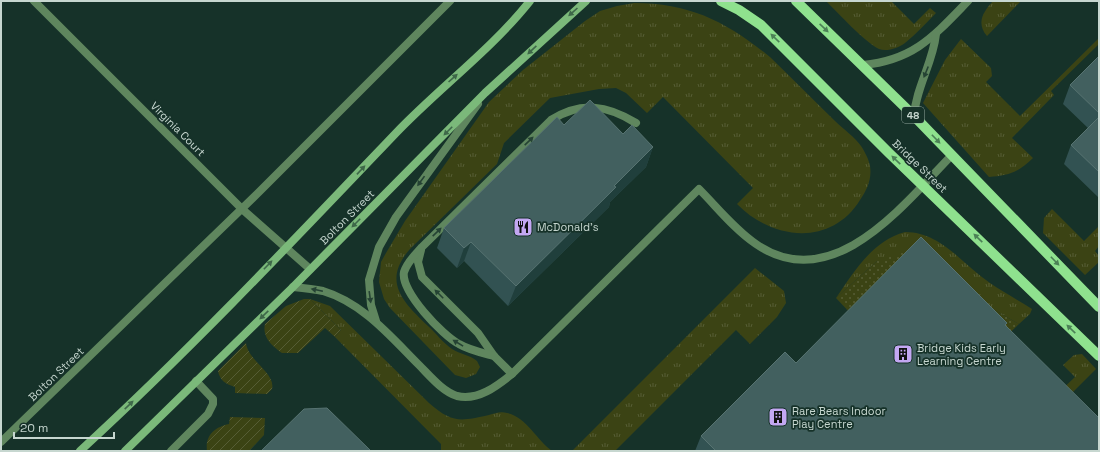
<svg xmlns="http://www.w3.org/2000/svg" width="1100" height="452" viewBox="0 0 1100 452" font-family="'Space Grotesk',sans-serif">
<defs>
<pattern id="grass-tufts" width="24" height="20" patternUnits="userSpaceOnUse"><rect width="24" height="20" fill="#3b4314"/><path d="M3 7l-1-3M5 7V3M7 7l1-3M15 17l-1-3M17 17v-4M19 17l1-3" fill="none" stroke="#565d35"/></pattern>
<pattern id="park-dots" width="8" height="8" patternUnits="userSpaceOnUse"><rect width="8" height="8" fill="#3b4314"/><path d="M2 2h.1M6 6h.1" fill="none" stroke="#565d35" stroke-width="1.8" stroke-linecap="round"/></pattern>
<pattern id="garden-furrows" width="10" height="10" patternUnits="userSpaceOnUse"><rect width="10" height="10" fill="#3b4314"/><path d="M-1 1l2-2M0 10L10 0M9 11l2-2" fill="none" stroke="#565d35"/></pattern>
</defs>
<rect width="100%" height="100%" fill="#163229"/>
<g fill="url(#grass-tufts)">
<path d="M826,1h65l23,23 16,-16 6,5c-10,10 -20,21 -31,30 -7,5 -18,9 -26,6 -14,-7 -41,-36 -53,-48z"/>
<path d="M993,1h28l-34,35c-11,-13 -4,-24 6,-35z"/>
<path d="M634,3c56,0 93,19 136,54 22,21 43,43 65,64 8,8 20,16 26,25 4,6 8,14 9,20 2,13 -3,24 -10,34 -29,47 -88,40 -123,4l16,-16 -90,-91 -16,16 -21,-20 -10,-5 -17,1 -49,9 -46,45 -7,21 -87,85c-28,32 -8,52 18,77 8,7 15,17 24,23 8,5 18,6 25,12l3,6 -4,7 -10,4 -11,-3 -65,-67 -6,-9 -5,-17 2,-20 5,-9 19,-32 84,-119 34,-32 62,-49 15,-10 17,-5z"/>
<path d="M1099,38v6l-48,47 3,4 -42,43 21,20c-14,14 -25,18 -44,19l-66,-74 22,-43 16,-21 30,29 1,8 -6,6 34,34z"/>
<path d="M1052,209l32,32 15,-15v20l-4,5 4,5v6l-14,13 -42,-42 1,-15z"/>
<path d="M905,232c36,0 57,32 85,51 13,9 28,17 42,26l-2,5 -11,10 -47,-27 -95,-36 -41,37c18,-26 36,-57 69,-66z"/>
<path d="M755,268l29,23 2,12 -9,14 -27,27 -14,-14 -121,121h-43z"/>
<path d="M310,299l20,7 99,97c24,21 32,18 60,12 6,-2 12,-4 18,-2 19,4 30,27 45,38h-111v-7l-106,-107 6,-7z"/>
<path d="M1082,354l14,15 -37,37 -7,-7 23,-22 -12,-12 11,-10z"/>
</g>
<path fill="url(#park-dots)" d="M921,246l51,51 47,27 -19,18 -146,-25 -18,-19 41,-37z"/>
<g fill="url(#garden-furrows)">
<path d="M304,299h6l31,31 -6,7 -10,-9 -27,25h-16c-10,-7 -20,-16 -17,-29l21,-18z"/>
<path d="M246,343c2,18 30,30 26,46l-5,5 -32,-1v-6c-9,-3 -15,-6 -17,-16z"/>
<path d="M230,417l35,1 -1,17 -15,16h-42c-2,-16 8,-24 22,-27z"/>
</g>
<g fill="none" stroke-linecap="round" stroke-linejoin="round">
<g stroke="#5f865e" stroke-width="8">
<path d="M421,250l-3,12 4,15 56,56 16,23 18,18"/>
<path d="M293,287c10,1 20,2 30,4 40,12 68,46 96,74 11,11 23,26 38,31 21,5 40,-10 55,-22l187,-185c18,18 35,40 57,55 77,53 148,-40 196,-89"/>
<path d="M376,321l-5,-16 -2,-25 10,-33 17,-30 82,-113"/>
<path d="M494,356c-11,-3 -25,-6 -35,-12 -16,-8 -59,-53 -55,-72 3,-10 11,-17 18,-25l129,-127c30,-19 56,-15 85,3"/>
<path d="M171,451l37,-37 5,-10v-5l-17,-18"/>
</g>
<g stroke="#5f865e" stroke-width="8">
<path d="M34,1l208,208 68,60"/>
<path d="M863,65c51,-5 71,-29 105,-64"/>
<path d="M914,116c2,-29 19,-53 22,-82"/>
<path d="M1,442l257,-249 192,-192"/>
</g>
<g stroke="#7bb97a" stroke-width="8">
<path d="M80,451c110,-101 213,-210 316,-318 43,-45 95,-83 134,-132"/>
<path d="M125,451l168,-164 192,-194 101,-92"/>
</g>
<g stroke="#8fe18e" stroke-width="10">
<path d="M721,1l18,9 22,15 128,128 210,203"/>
<path d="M796,1l118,115 185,191"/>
</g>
</g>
<g fill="#325252">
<path d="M1099,56v142l-35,-34 7,-19 17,-17 -25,-24 7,-19z"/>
<path d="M623,134l30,13 -7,20 -36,35 -1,5 -101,99 -44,-45 -7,7 -20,-20 7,-20z"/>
<path d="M1006,326l93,125h-404l6,-15 95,-73z"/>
</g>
<g fill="#203f3c">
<path d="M653,147l-7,20 -36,35 -1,5 -101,99 8,-20 98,-100z"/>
<path d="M471,242l-7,19 -7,7 7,-20z"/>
</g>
<g fill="#42605f" stroke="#577371">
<path d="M1099,56v57l-29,-28z"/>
<path d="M590,100l33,34 9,-9 21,22 -39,39 2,1 -100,99 -45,-44 -7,6 -20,-20 113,-111 7,8z"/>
<path d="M1099,117v55l-28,-27z"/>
<path d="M921,237l86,86 -2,2 94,93v33h-383l-15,-15 84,-84 11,11z"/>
<path d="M327,408l44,43h-110l43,-42z"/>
</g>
<defs><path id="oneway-solid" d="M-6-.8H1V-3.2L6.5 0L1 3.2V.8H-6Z"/></defs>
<g fill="#3e6849">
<use href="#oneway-solid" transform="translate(573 12) rotate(138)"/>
<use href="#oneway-solid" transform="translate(532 50) rotate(137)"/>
<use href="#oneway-solid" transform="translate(453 78) rotate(-42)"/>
<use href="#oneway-solid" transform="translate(448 131) rotate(135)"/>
<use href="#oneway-solid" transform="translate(361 170) rotate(-47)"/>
<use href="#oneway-solid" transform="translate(356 223) rotate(135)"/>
<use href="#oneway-solid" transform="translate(268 265) rotate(-46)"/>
<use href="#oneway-solid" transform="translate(264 315) rotate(136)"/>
<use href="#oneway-solid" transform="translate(129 405) rotate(-44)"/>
</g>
<g fill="#4c8156">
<use href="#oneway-solid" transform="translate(824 28) rotate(43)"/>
<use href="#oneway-solid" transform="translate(775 38) rotate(-136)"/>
<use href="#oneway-solid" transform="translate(936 139) rotate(46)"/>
<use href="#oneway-solid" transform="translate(896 160) rotate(-136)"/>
<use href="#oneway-solid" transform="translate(978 238) rotate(-136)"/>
<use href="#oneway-solid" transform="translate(1055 261) rotate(46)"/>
<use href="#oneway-solid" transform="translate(1071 329) rotate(-136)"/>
</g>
<g fill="#254334">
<use href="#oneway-solid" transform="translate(926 72) rotate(112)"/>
<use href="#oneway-solid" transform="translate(529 141) rotate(-44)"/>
<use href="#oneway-solid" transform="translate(421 181) rotate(126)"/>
<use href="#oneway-solid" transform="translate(437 232) rotate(-44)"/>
<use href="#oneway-solid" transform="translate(317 290) rotate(-168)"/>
<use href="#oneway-solid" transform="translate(439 294) rotate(-135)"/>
<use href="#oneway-solid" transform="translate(370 297) rotate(82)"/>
<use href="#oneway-solid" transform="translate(458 343) rotate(-149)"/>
</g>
<defs>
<symbol id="restaurant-square" viewBox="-11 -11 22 22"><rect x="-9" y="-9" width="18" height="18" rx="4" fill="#c3a7f2" stroke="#163229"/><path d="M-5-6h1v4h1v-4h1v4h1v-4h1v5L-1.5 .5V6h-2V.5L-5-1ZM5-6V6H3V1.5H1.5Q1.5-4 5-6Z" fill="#111"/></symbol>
<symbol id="building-square" viewBox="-11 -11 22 22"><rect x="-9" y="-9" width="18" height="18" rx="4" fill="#c3a7f2" stroke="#163229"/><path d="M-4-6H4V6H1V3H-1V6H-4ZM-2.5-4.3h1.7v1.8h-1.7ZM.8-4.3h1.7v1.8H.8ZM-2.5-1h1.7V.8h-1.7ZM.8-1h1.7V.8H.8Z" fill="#111"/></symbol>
</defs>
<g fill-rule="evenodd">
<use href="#restaurant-square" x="512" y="216" width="22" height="22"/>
<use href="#building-square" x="892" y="343" width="22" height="22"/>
<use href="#building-square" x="767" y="406" width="22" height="22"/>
</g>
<g text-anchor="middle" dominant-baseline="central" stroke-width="3.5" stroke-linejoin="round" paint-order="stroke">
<rect fill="#163229" stroke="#92a69e" stroke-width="1" x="902" y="107" width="22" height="16" rx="3"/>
<g font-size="10" font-weight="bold" fill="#c7d7d0">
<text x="913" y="115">48</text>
</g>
<g font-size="11" fill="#c7d7d0" stroke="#163229">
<text transform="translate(178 129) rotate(45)">Virginia Court</text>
<text transform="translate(920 166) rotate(44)">Bridge Street</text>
<text transform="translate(347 217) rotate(-45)">Bolton Street</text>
<text transform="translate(56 374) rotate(-44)">Bolton Street</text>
</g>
<g font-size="11" fill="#c7d7d0" stroke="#163229" text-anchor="start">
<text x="537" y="227">McDonald's</text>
<text x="917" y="348">Bridge Kids Early<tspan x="917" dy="13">Learning Centre</tspan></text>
<text x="792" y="411">Rare Bears Indoor<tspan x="792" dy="13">Play Centre</tspan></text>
</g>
</g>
<rect width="1100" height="452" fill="none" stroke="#c7d7d0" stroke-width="4"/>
<path d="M14 432v6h100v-6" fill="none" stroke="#c7d7d0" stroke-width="2"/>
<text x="20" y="432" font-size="12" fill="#c7d7d0" stroke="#163229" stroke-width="3" paint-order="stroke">20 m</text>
</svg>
